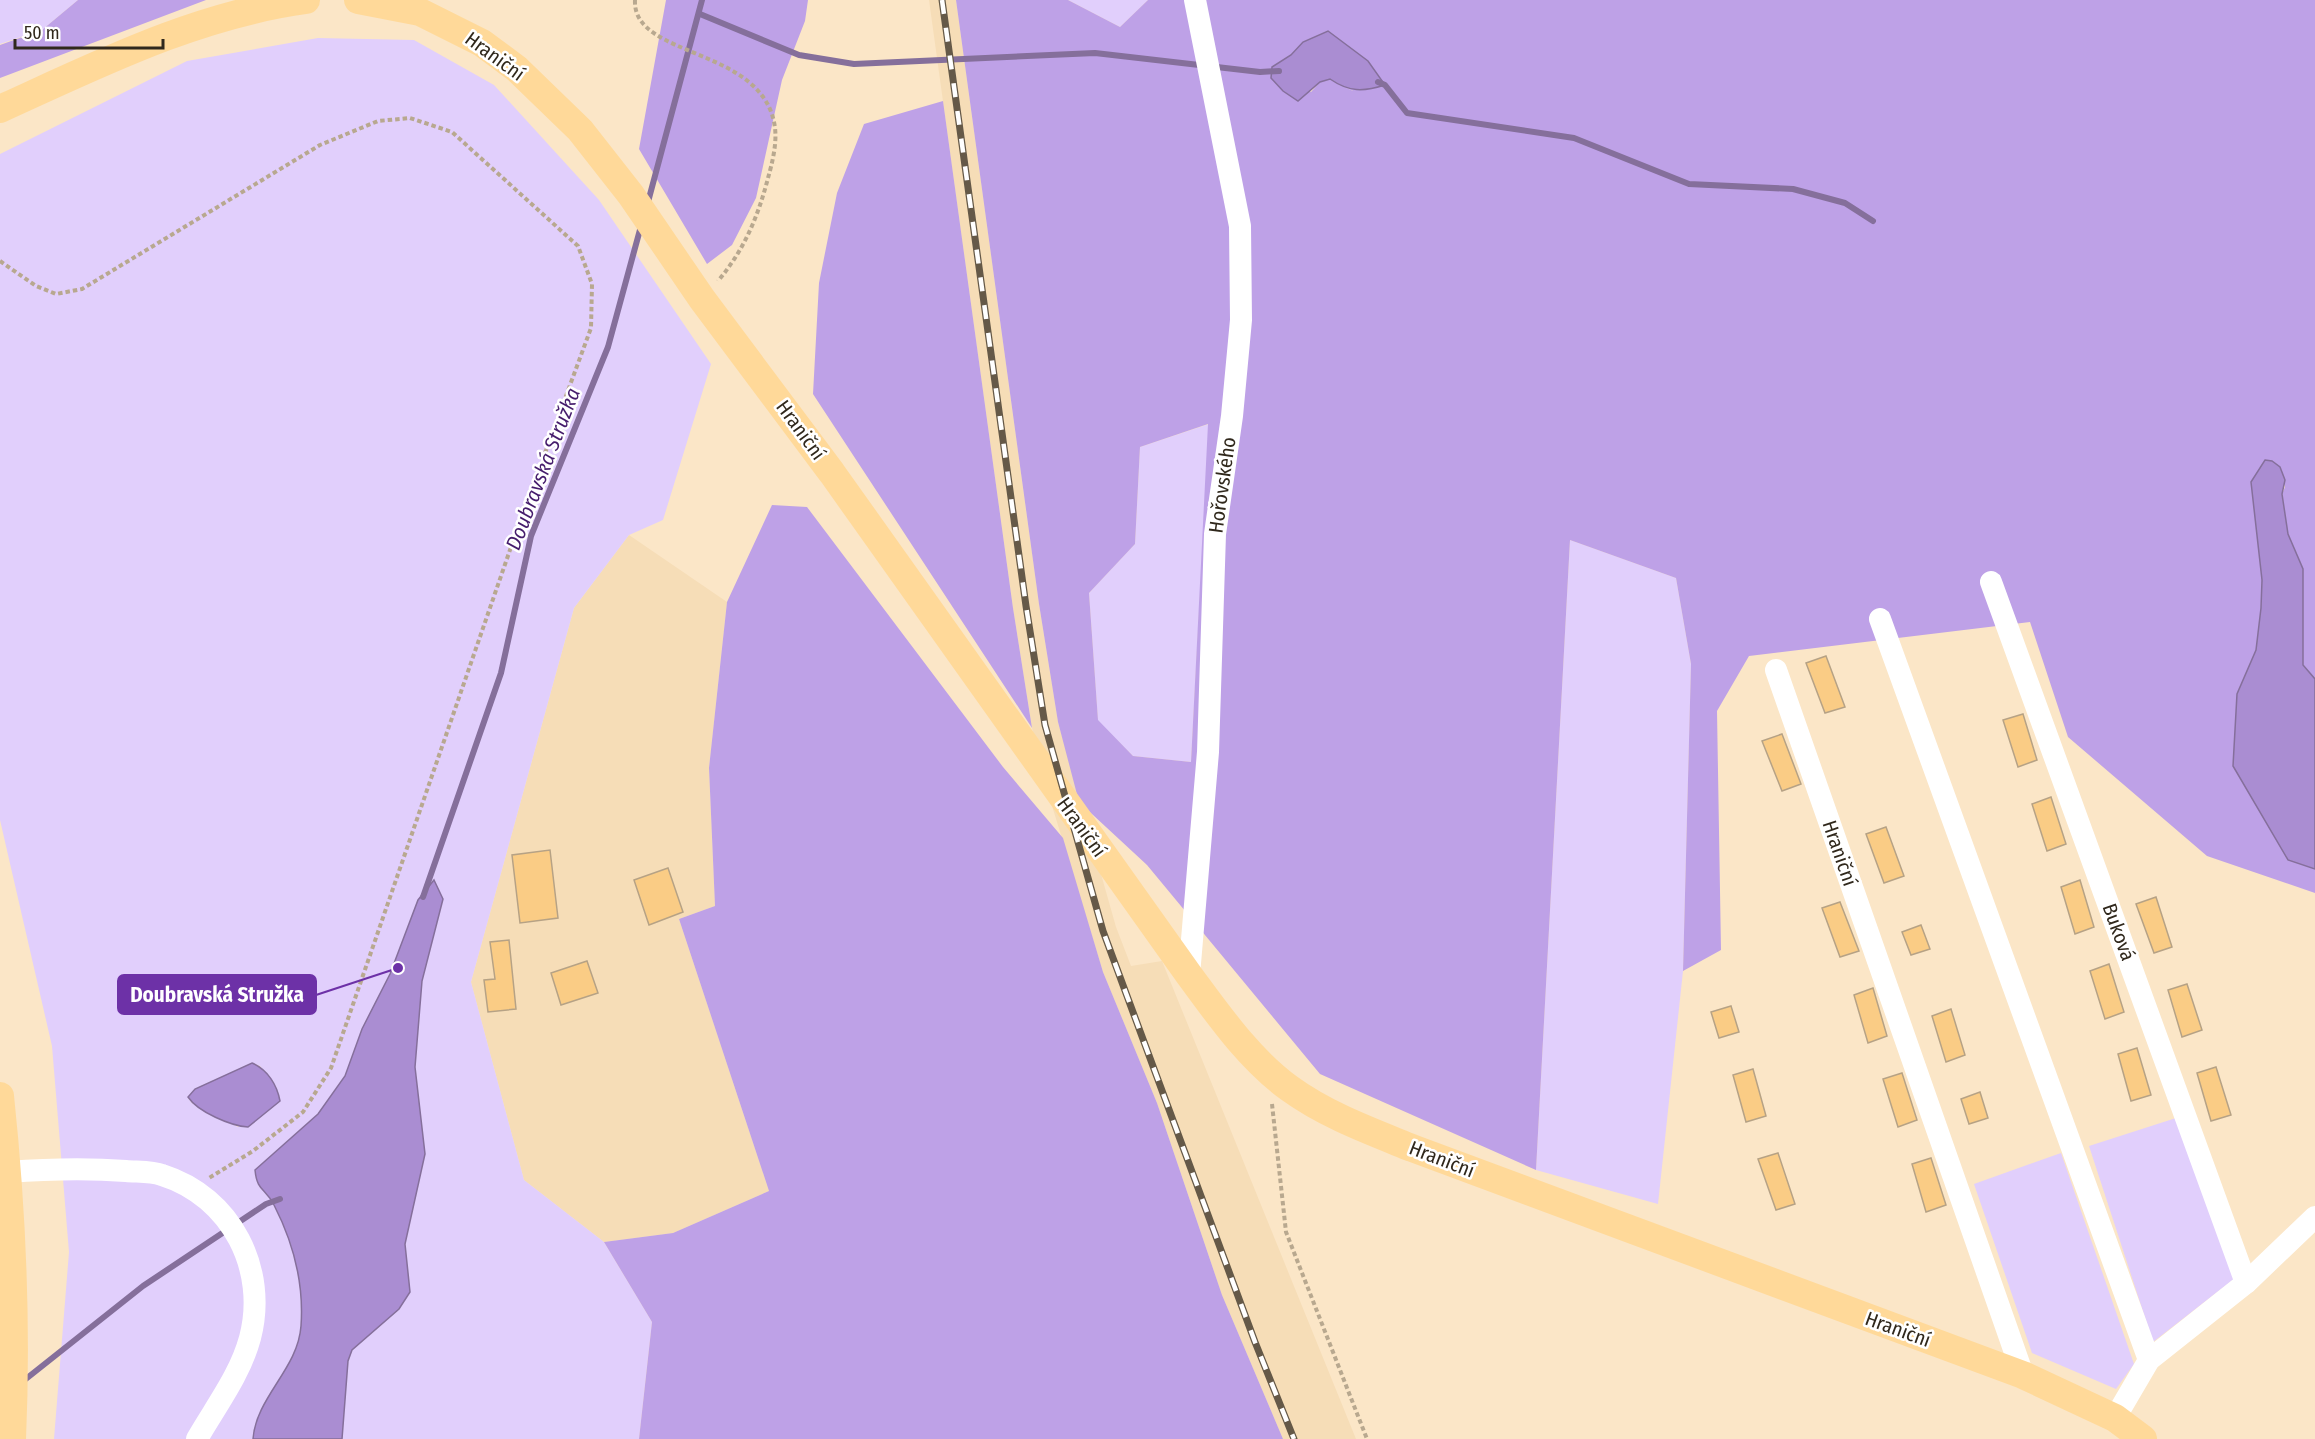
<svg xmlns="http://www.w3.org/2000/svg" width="2315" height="1439" viewBox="0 0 2315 1439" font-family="'Fira Sans Condensed',sans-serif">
<rect width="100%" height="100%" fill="#fbe6c7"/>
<g fill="#f6ddb7">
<path d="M929,0h27l83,604 19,118 58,205 15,39 31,-5 194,478h-73l-61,-144 -65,-192 -54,-131 -50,-163 -21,-81 -19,-120z"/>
<path d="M629,535l98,67 -18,166 6,138 -36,13 90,272 -96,42 -69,9 -80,-62 -53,-198 103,-374z"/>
</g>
<g fill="#e1cffc" fill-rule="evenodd">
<path d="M0,0h78l-36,30 -42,14z"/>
<path d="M1068,0h80l-28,27z"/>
<path d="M318,38l96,2 80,45 105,115 112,164 -48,156 -34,15 -55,73 -103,374 53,198 80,62 48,80 -13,117h-297l6,-78 4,-11 47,-41 11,-17 -5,-48 20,-90 -10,-87 7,-86 21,-81 -53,74 -28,55 -17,47 -27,38 -63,56c2,22 11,18 19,35 19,37 30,79 27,121 -3,43 -45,71 -48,113h-199l15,-187 -17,-206 -52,-226v-666l187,-93zM252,1063l8,3 17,23 -39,38 -46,-24 -4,-5 7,-9z"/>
<path d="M1209,424l-18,338 -58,-6 -35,-35 -9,-128 46,-49 5,-97z"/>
<path d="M1570,540l106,38 15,86 -8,307 -25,233 -122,-34z"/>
<path d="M2176,1118l58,161 -81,63 -64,-196z"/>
<path d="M2061,1153l73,211 -18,25 -84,-36 -58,-169z"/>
</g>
<g fill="#bea1e7" fill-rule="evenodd">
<path d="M78,0h128l-206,78v-33l42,-15z"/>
<path d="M666,0h142l-3,21 -23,59 -26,118 -24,47 -25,19 -68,-115z"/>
<path d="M956,0h112l52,27 28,-27h1167v679l-12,-14v-96l-15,-35 -6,-40 3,-7 -5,-20 -18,113 -1,28 -5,42 -19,44 51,165 27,10v24l-108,-37 -139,-119 -38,-115 -281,34 -32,55 4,239 -38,21 8,-307 -15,-86 -106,-38 -34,630 -216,-96 -173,-209 -68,-63 -21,-80 -19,-118zM1291,55l62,36 -23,-12 -10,3 -9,10 -39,-25zM1208,424l-17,338 -58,-6 -35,-36 -9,-127 46,-49 5,-97z"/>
<path d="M943,101l70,507 19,120 -219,-334 6,-111 18,-90 27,-69z"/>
<path d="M772,505l35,2 196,260 60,71 40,134 54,131 65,192 61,144h-644l13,-117 -48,-80 69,-9 96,-42 -90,-272 36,-13 -6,-138 18,-166z"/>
</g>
<g fill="#aa8dd2" stroke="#856f9b" stroke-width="1.5">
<path d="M1328,31l40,30 17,24c-22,7 -36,7 -55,-6l-10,3 -22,19 -15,-10 -12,-13 1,-11 19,-12 12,-13z"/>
<path d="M2265,460l7,1 8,6 5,13 -3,14 6,40 15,35v96l12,14v190l-27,-9 -55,-94 4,-72 19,-44 5,-42 1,-28 -11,-98z"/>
<path d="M434,880l9,19 -21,82 -7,86 10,87 -20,90 5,48 -11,17 -47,41 -4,11 -6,78h-89c3,-42 45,-70 48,-113 3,-42 -8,-84 -27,-121 -8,-17 -17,-13 -19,-35l63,-56 27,-38 17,-47 28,-55 28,-74z"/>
<path d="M252,1063c16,7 25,22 28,38l-32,26c-17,-1 -50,-15 -60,-30l7,-8z"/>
</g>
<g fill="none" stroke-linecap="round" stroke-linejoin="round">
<g stroke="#856f9b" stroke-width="6">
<path d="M700,14l99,41 55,9 241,-11 165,19 19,-1"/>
<path d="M1378,82l7,3 22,28 167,25 115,46 104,5 52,14 28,18"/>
<path d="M648,202l54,-202"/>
<path d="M423,897l78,-224 30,-137 77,-189 33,-121"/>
<path d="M22,1382l121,-96 123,-82 14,-5"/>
</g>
</g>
<g fill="#facc85" stroke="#b6a285" stroke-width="1.5">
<path d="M1826,656l19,51 -20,6 -19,-50z"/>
<path d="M2023,714l14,46 -19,7 -15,-47z"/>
<path d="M1782,734l19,50 -19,7 -20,-50z"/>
<path d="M2051,797l15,47 -19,7 -15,-47z"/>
<path d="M1886,827l18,49 -20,7 -18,-49z"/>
<path d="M550,850l8,68 -38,5 -8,-68z"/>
<path d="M668,868l15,44 -34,13 -15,-45z"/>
<path d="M2080,880l14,47 -19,7 -14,-47z"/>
<path d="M2156,897l16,50 -18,6 -18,-49z"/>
<path d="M1840,902l19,49 -19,6 -18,-49z"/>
<path d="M1921,925l9,24 -19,6 -9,-23z"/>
<path d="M509,940l7,69 -28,3 -4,-32 11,-1 -5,-37z"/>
<path d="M587,961l11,32 -37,12 -10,-32z"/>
<path d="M2109,964l15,48 -19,7 -15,-48z"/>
<path d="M2187,984l15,46 -20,7 -14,-47z"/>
<path d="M1873,988l14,48 -19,7 -14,-48z"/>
<path d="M1731,1006l8,26 -20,6 -8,-26z"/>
<path d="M1951,1009l14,46 -19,7 -14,-46z"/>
<path d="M2137,1048l14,47 -20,6 -13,-47z"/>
<path d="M2216,1067l15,48 -20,6 -14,-48z"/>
<path d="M1753,1069l13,47 -20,6 -13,-47z"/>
<path d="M1902,1073l15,47 -19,7 -15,-48z"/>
<path d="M1980,1092l8,26 -19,6 -8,-25z"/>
<path d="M1778,1153l17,51 -19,6 -18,-51z"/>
<path d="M1931,1158l15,47 -20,7 -14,-48z"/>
</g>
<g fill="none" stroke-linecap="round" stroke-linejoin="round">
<g stroke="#b8a88f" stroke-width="4" stroke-dasharray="4.5 3" stroke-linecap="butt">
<path d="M635,0c-3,59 130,46 140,128 2,16 -3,36 -7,50 -10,39 -24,72 -50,103"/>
<path d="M0,261l36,25 20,8 26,-5 238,-144 58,-24 32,-3 42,14 126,114 14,38 -1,44 -71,193 -189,547 -28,44 -50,39 -44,27"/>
<path d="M1272,1104l14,128 81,207"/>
</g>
<g stroke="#fff" stroke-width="22">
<path d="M1991,582l255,701"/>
<path d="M1880,619l269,741"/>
<path d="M1776,670l247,705"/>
<path d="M1189,975l19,-223 7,-218 17,-118 9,-96 -1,-94 -45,-226"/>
<path d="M8,1172c40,-3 78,-4 118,-1 11,1 26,0 36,4 70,22 106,95 88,163 -10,37 -34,68 -53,101"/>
<path d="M2115,1418l34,-58 97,-77 69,-66"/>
</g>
<g stroke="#ffd999" stroke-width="28">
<path d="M358,0l62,12 62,31 35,26 63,61 51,65 71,104 130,174 357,502c29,39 59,83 100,113 37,27 81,43 123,60l611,227 92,43 28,21"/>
<path d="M0,109c99,-45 196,-94 306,-109"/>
<path d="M0,1096c12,114 17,229 12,343"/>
</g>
<defs>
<path id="rail" d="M942,0l84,606 19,119 58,206 152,411 39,97"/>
</defs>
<use href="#rail" stroke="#655948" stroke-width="7"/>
<use href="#rail" stroke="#fff" stroke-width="4.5" stroke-dasharray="14" stroke-linecap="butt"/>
</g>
<g text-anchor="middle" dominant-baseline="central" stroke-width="5" stroke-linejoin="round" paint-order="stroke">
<g font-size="20" fill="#30281c" stroke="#fff">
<text transform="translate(495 56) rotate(36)">Hraniční</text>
<text transform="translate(801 430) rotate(54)">Hraniční</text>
<text transform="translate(1222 485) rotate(-82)">Hořovského</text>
<text transform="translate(1082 827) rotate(54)">Hraniční</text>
<text transform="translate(1840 853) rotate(71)">Hraniční</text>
<text transform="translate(2119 932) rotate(70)">Buková</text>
<text transform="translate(1442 1159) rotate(21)">Hraniční</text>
<text transform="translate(1898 1329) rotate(20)">Hraniční</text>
</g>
<g font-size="21" font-style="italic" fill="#451c6c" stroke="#fff">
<text transform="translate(543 469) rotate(-69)">Doubravská Stružka</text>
</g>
</g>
<path fill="none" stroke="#6d31a7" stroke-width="2" d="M398 968L316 995"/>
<circle fill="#6d31a7" stroke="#fff" stroke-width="2" cx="398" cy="968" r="6"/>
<rect fill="#6d31a7" stroke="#6d31a7" stroke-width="2" x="118" y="975" width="198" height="39" rx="6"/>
<g font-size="21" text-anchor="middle" font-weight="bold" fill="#fff">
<text x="217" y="1002">Doubravská Stružka</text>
</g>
<path d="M15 39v9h148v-9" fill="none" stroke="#30281c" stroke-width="3"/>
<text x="24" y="39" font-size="18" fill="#30281c" stroke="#ffffff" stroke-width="4.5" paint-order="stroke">50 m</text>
</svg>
